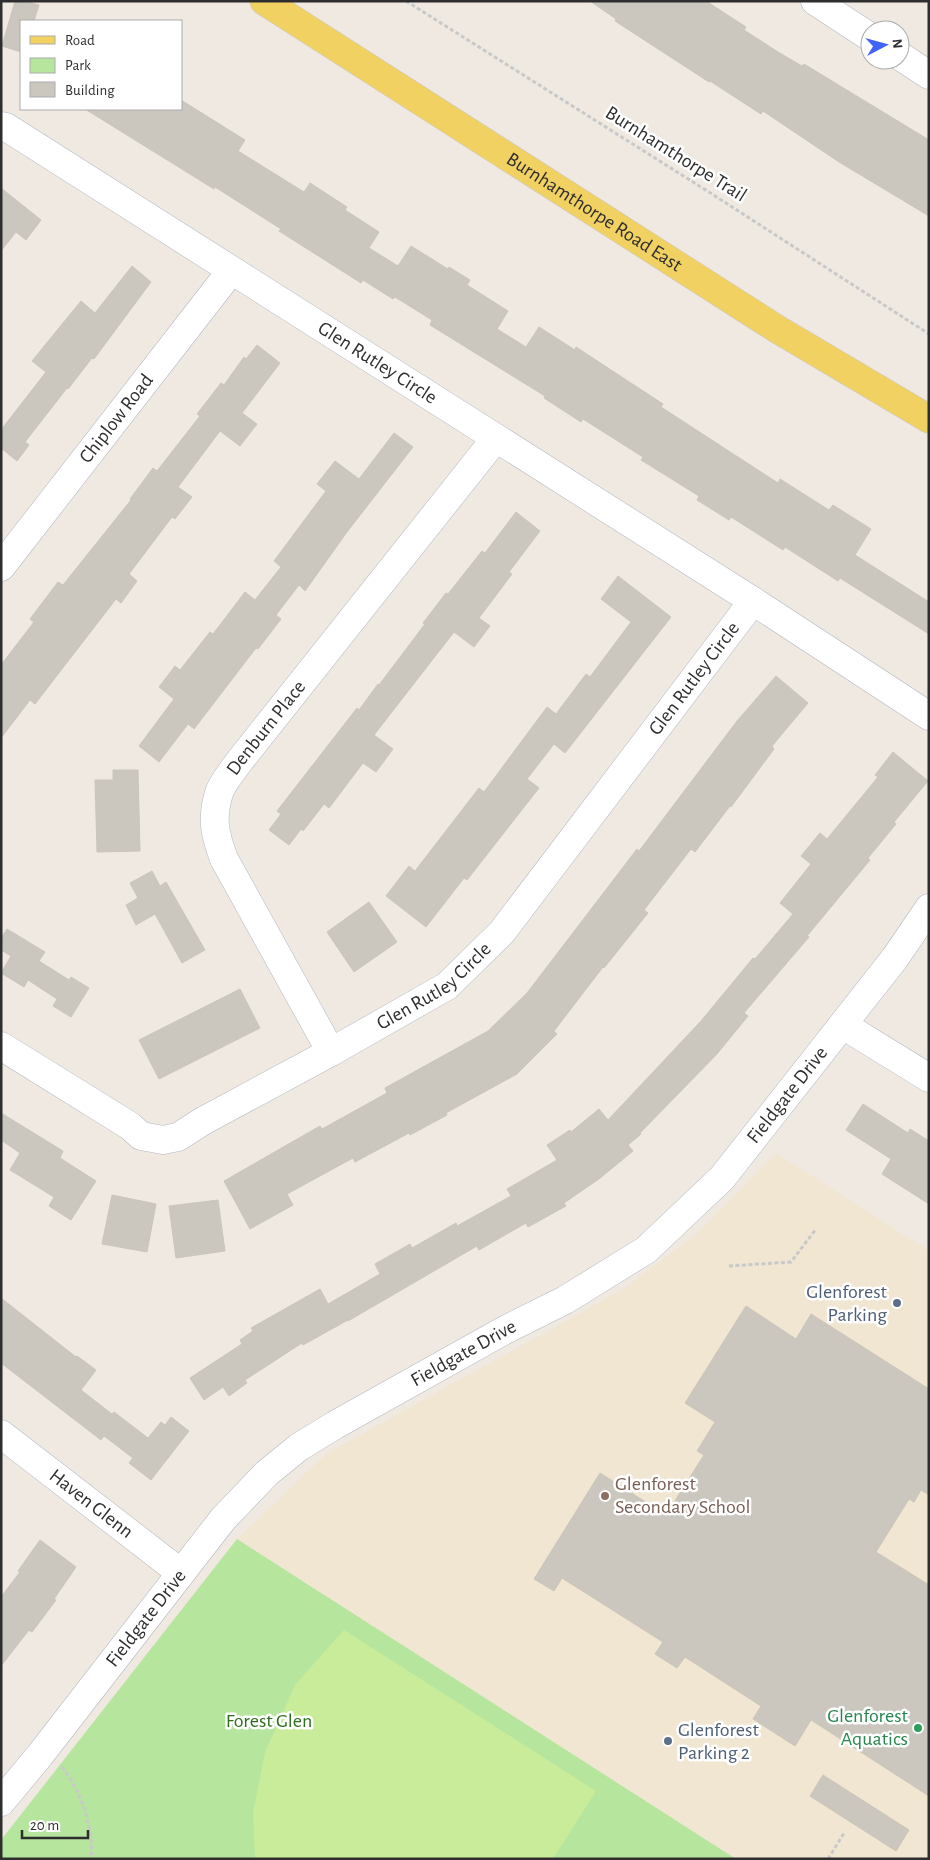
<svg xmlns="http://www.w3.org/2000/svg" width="930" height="1860" viewBox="0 0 930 1860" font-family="'Alegreya Sans',sans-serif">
<rect width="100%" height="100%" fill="#efe9e1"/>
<path fill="#f0e6d1" d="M776,1153l153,98v608h-193l-499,-320 89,-85 296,-164 73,-55z"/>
<path fill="#b6e59e" d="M237,1539l499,320h-735v-19z"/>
<path fill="#c9ec9a" d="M344,1630l252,161 -43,68h-298l-2,-46 12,-61 30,-67z"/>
<g fill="#cbc7bf" stroke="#cbc5ba">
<path d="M15,1h9l15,4 -5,16h-13v31l-19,-6z"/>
<path d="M590,1h116l40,26 -2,3 34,22 24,14 2,-2 125,76v76l-90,-54 -76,-51 -2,3 -51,-33 -1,1 -94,-61 1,-2z"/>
<path d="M181,100l64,40 -7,11 66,41 6,-9 37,24 -2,3 34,22 -10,16 29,18 13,-20 37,23 1,-2 21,13 -3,5 41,26 -11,18 29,18 13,-20 36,23 1,-3 87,57 -2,3 117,76 2,-4 49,31 4,-5 38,24 -16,26 74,47v32l-89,-56 -2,3 -53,-34 -2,3 -52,-33 -2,3 -32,-20 2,-4 -58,-36 2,-3 -60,-38 -2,3 -37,-24 1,-2 -115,-71 2,-5 -37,-23 -2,2 -30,-19 -2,3 -82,-52 2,-2 -66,-42 -1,2 -129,-80h96z"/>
<path d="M1,188l40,32 -15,20 -10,-8 -15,19z"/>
<path d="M132,266l19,16 -57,77 -2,-1 -24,31 -1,-1 -42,54 4,3 -12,16 -16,-13v-18l45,-58 -14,-11 49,-60 14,12z"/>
<path d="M257,345l23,18 -38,50 15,11 -17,22 -20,-15 -42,56 14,10 -17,22 -3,-2 -43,57 8,7 -16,22 -5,-4 -81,105 -5,-4 -29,38v-73l33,-43 -4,-3 28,-37 5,3 68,-85 -1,-1 23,-31 4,3 43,-55 -3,-2 24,-31 3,2 20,-28 2,2z"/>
<path d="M394,433l19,14 -66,85 -42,59 -6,-6 -23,30 5,4 -23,30 -2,-1 -62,81 -6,-5 -29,38 -20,-16 35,-47 -15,-12 16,-21 5,4 30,-38 3,2 32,-42 10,8 26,-33 -7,-6 52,-70 -9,-7 18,-23 24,18z"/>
<path d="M516,512l24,19 -31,41 3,2 -33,44 11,8 -16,21 -20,-15 -80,103 19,14 -17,23 -13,-9 -34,45 -5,-4 -21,27 -2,-2 -12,16 -20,-15 12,-16 -4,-3 80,-103 2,2 19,-26 1,1 46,-61 -2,-1 23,-30 2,1 34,-43 3,2z"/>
<path d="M618,576l53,41 -106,136 -11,-9 -27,35 12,9 -72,92 -3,-2 -38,49 -40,-31 23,-30 6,5 64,-83 5,4 63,-85 9,7 30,-40 4,3 41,-55 -30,-23z"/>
<path d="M776,676l32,27 -36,43 2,3 -43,58 -1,-1 -35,46 -4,-3 -47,61 4,3 -44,55 -1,-1 -49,64 3,3 -40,40 -71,39 1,2 -37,20 -1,-2 -54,29 -2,-4 -66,36 6,11 -43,24 -26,-48 96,-55 2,3 65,-36 -2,-5 103,-57 39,-38 110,-144 2,2 98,-130z"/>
<path d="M893,752l35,29 -34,41 2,2 -28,34 2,2 -63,76 2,1 -65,76 4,3 -31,38 -77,79 1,1 -13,11 5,6 -34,28 -35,24 2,3 -38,21 -2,-4 -47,27 -2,-4 -129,75v-1l-45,25 -1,-2 -57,37 2,3 -18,13 -6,-9 -19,13 -14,-22 52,-34 -2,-4 13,-9 -2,-3 69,-39 8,15 52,-30 -5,-10 35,-20 2,4 44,-25 1,3 54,-30 -4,-7 50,-29 -10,-15 23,-15 1,2 28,-23 9,11 93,-99 52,-63 2,1 38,-45 -13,-11 31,-39 -10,-8 19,-23 7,6 51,-62 -3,-2z"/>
<path d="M113,770h25l2,81 -43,1 -2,-72h18z"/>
<path d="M152,871l8,15 6,-4 39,68 -23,13 -27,-49 -19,11 -10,-20 12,-7 -8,-15z"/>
<path d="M369,902l28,40 -43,30 -27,-40z"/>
<path d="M7,929l38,23 -6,9 30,19 2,-3 18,11 -18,29 -18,-11 4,-7 -29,-19 -4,7 -23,-14 10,-17 -10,-6v-12z"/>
<path d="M240,989l20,39 -101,51 -20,-39z"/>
<path d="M863,1104l45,29 2,-4 19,12v63l-47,-30 9,-15 -45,-29z"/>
<path d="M1,1113l62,38 -3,7 36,23 -25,39 -22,-14 5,-9 -44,-27 10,-17 -19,-13z"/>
<path d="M112,1195l44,9 -9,48 -45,-8z"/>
<path d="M218,1200l7,51 -49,7 -7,-52z"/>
<path d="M1,1298l75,59 1,-1 19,14 -15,20 31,24 2,-2 34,26 13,-16 4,3 6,-8 18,14 -38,49 -22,-17 4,-5 -29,-22 -3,4 -100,-77z"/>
<path d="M746,1306l50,33 15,-25 118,75v106l-8,-5 -7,12 -5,-3 -33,53 53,33v211l-118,-76 -16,26 -42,-27 8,-13 -76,-49 -8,11 -22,-14 8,-12 -101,-64 -8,13 -20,-12 66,-106 66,42 38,-60 -7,-4 18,-29 -30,-19z"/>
<path d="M40,1540l36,27 -22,32 2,1 -24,32 -3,-2 -28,36v-69l19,-25 -2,-1z"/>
<path d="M823,1775l86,55 -13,21 -86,-55z"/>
</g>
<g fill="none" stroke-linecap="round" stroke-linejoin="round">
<defs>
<g id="minor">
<path d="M815,1l55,36"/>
<path d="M900,56l29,19"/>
<path id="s1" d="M1,126l5,1 747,474 176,115"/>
<path id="s2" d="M1,567l230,-296"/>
<path d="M843,1025l86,53"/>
<path id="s3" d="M1,1046l129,80 11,10 22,4 15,-3 25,-16 128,-69 116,-66 55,-54 251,-331"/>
<path id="s4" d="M331,1052l-107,-193c-9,-24 -13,-40 -5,-66 3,-10 13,-21 19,-30l258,-325"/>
<path id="s5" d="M1,1434l180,139"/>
<path id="s6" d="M1,1802l39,-47 183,-236 44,-46 32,-26 36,-22 170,-95 60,-30 81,-50 76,-72 173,-220 34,-50"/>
</g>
<g id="major">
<path id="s7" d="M264,1l513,328 152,90"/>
</g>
</defs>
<use href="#minor" stroke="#b4b7c1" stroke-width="29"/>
<use href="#major" stroke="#c9c9c9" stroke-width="29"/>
<g stroke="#c9c9c9" stroke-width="3" stroke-dasharray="4 2.5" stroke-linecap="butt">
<path d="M406,1l306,193 217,140"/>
<path d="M729,1266l62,-4 25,-33"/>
<path d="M62,1767c19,24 32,61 29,92"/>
<path d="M828,1859l16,-26"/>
</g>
<use href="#minor" stroke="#fff" stroke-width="28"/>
<use href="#major" stroke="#f2d163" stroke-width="28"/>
</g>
<g fill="#5c6f8a" stroke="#fff" stroke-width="2">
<circle cx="897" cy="1303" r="5"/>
<circle cx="668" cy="1741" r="5"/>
</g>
<circle fill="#8d6e63" stroke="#fff" stroke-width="2" cx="605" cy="1496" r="5"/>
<circle fill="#2e9e5b" stroke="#fff" stroke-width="2" cx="918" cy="1728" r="5"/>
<g text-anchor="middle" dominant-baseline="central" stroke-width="5" stroke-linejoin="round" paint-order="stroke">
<g font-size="20" fill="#2e2e2e" stroke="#fff">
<text transform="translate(676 154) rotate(32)">Burnhamthorpe Trail</text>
<text stroke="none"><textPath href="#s7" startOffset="392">Burnhamthorpe Road East</textPath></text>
<text stroke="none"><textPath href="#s1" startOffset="445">Glen Rutley Circle</textPath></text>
<text stroke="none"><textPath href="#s2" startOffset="188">Chiplow Road</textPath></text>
<text stroke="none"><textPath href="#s3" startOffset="908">Glen Rutley Circle</textPath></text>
<text stroke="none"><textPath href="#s4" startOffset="369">Denburn Place</textPath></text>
<text stroke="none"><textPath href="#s3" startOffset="502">Glen Rutley Circle</textPath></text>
<text stroke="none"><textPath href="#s6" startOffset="1074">Fieldgate Drive</textPath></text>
<text stroke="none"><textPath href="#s6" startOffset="654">Fieldgate Drive</textPath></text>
<text stroke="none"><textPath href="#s5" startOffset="114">Haven Glenn</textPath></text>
<text stroke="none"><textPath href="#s6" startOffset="234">Fieldgate Drive</textPath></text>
</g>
<g font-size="20" fill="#4e5e75" stroke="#fff" text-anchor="end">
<text x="887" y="1292">Glenforest<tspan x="887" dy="23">Parking</tspan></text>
<text x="678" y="1730" text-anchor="start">Glenforest<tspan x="678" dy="23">Parking 2</tspan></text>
</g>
<g font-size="20" fill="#785e54" stroke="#fff" text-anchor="start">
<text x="615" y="1484">Glenforest<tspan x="615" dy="23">Secondary School</tspan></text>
</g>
<g font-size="20" fill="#27864d" stroke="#fff" text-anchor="end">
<text x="908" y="1716">Glenforest<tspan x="908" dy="23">Aquatics</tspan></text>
</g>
<g font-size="20" fill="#2c6e1b" stroke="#fff">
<text x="269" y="1721">Forest Glen</text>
</g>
</g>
<rect width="930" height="1860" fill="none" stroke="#2e2e2e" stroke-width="5"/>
<rect x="20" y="20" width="162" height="90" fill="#ffffff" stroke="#ababab"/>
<rect x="30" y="36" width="25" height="8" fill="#f2d163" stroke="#ababab"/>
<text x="65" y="45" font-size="15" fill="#2e2e2e">Road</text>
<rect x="30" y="58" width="25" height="15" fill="#b6e59e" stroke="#ababab"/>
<text x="65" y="70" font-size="15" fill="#2e2e2e">Park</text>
<rect x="30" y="82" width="25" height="15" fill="#cbc7bf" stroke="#ababab"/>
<text x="65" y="95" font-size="15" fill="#2e2e2e">Building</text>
<g transform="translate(885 45) rotate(84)"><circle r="24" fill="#ffffff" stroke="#ababab"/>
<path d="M0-4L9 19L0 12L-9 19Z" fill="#4264fb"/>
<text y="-8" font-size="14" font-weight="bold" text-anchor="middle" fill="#2e2e2e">N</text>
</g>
<path d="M22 1830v8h66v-8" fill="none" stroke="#2e2e2e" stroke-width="2.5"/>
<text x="30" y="1830" font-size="15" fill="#2e2e2e" stroke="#ffffff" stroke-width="4" paint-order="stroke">20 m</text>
</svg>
